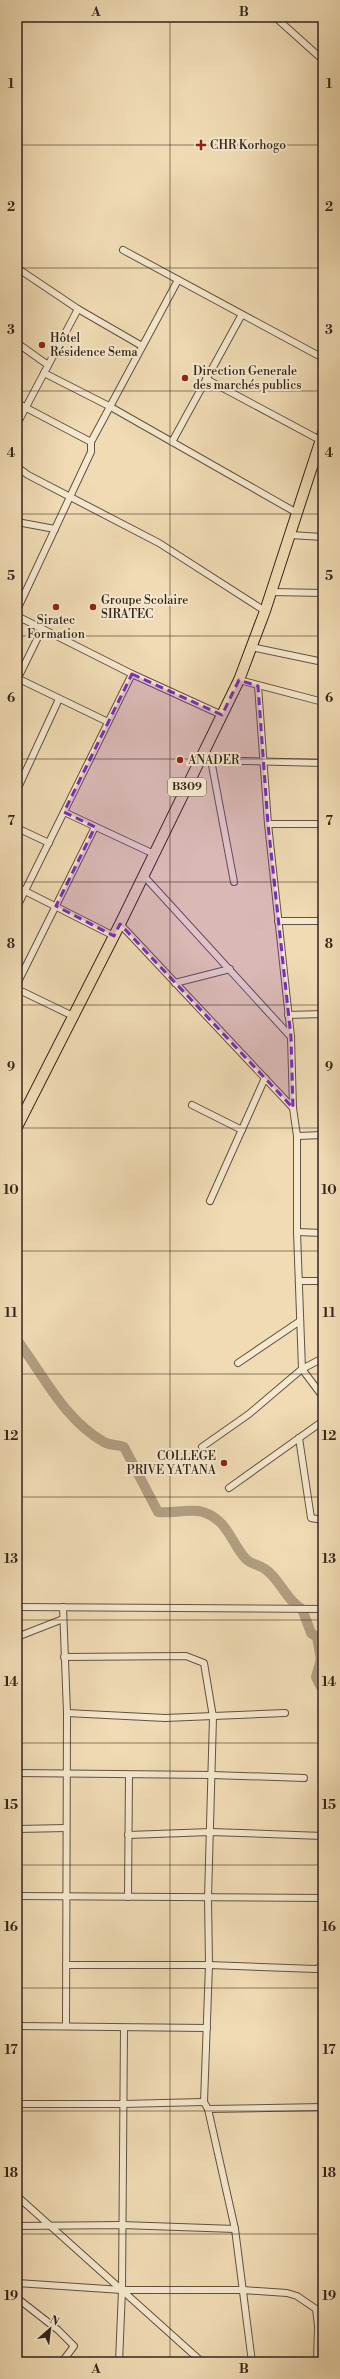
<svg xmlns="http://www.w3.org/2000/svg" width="340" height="2379" viewBox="0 0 340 2379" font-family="'Libre Bodoni',serif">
<rect width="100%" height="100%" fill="#f0dbb4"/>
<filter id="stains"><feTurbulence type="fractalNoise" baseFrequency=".005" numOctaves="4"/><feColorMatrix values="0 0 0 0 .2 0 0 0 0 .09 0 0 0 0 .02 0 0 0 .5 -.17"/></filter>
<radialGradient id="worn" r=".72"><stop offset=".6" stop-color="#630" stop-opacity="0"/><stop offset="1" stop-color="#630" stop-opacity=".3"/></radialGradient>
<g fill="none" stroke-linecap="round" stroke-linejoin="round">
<path stroke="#b09d80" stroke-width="10" d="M17,1340c26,34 47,80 87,102 7,4 13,2 20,5l34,65c15,2 31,-4 45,0 25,8 28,31 43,47 6,6 12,5 19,10 15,10 21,31 37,40l9,24 6,4 4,22 -5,18 7,14"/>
<defs>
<g id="street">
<path d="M275,17l48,43"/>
<path d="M123,250l200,108"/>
<path d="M17,268l61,41 64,37"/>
<path d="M17,343l31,22"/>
<path d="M44,373l65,33 188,107"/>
<path d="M206,379l114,61"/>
<path d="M17,403l74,39"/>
<path d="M17,424l61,-115"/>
<path d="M172,442l69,-126"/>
<path d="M17,467l11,8 131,68 106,68"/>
<path d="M17,522l38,7"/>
<path d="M290,535l33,2"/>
<path d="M271,592l52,1"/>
<path d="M17,610l74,-158v-10l87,-162"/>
<path d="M17,616l115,58 90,41"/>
<path d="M251,647l72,15"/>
<path d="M17,678l91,44"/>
<path d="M17,680l25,-51"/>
<path d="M239,680l84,22"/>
<path d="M258,686l10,138 23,213 2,71 4,28v96l5,137 21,28"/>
<path d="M200,760l123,3"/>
<path d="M211,760l23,122"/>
<path d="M17,790l42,-91"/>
<path d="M64,812l90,42"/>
<path d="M268,824h55"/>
<path d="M17,828l32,15"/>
<path d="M143,875l148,162"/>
<path d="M17,887l97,49"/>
<path d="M17,907l115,-233"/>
<path d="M278,921h45"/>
<path d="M120,924l173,184"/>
<path d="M175,983l55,-14"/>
<path d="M17,984l78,-157"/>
<path d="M17,989l56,27"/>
<path d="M288,1015l35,-1"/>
<path d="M192,1105l50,25"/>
<path d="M297,1136l26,-1"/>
<path d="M210,1201l55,-123"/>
<path d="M297,1232l26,1"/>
<path d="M299,1281h24"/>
<path d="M238,1363l62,-42"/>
<path d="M299,1438l12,80 12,2"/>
<path d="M202,1447l47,-33 53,-45 21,-11"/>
<path d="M229,1488l94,-67"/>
<path d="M17,1607l306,2"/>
<path d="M63,1607l4,106 -1,312"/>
<path d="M17,1637l46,-18"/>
<path d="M64,1657l122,-1 18,7 9,54 -5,181 1,67 -5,137 4,7 27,120 17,133"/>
<path d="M67,1713l98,5 120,-5"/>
<path d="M17,1773l195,2 92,3"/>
<path d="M17,1829l49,-1"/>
<path d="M128,1835l83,-3 112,4"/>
<path d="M17,1896l306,2"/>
<path d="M128,1897l1,-122"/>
<path d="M66,1965h143l107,4 7,-3"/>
<path d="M17,2026l190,2"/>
<path d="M17,2104h105l82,-2"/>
<path d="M208,2109l115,-2"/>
<path d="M17,2196l185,166"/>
<path d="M17,2226l105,-1 113,4"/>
<path d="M17,2283l105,7h121l44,3 10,3 19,13 2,17 -1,36"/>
<path d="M17,2298l41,32 16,16 -12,16"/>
<path d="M119,2362l3,-72 2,-262"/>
</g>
<path id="primary" d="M17,1127l103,-203 119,-244 26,-69 58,-178"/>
</defs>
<use href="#street" stroke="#625241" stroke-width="8"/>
<use href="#primary" stroke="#33251b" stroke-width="12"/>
<use href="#street" stroke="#f5e8ce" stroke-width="6"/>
<use href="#primary" stroke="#f0dbb4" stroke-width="10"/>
</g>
<path fill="#7b2cbf" fill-opacity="0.2" stroke="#7b2cbf" stroke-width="3" stroke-dasharray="8 5" stroke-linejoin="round" d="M132,674l90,41 17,-35 19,6 10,138 23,213 2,71 -173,-184 -6,12 -58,-30 39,-79 -31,-15z"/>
<path fill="none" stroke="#33251b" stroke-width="1" stroke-opacity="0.55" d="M170,17v2345M17,145h306M17,268h306M17,391h306M17,514h306M17,636h306M17,759h306M17,882h306M17,1005h306M17,1128h306M17,1251h306M17,1374h306M17,1497h306M17,1620h306M17,1743h306M17,1865h306M17,1988h306M17,2111h306M17,2234h306"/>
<g fill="#8f2418" stroke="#f5e8ce" stroke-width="1.5">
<path d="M199 139h4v4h4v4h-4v4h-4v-4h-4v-4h4z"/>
<circle cx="42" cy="345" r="4"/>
<circle cx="185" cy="378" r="4"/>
<circle cx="56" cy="607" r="4"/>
<circle cx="93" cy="607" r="4"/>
<circle cx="180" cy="760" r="4"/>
<circle cx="224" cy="1463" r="4"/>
</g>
<g text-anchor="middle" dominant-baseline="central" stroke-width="4" stroke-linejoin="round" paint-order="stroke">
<rect fill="#f5e8ce" stroke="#6d6051" stroke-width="1" x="168" y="778" width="38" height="18" rx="3"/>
<g font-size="11" font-weight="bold" fill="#33251b">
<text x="187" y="787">B309</text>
</g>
<g font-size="12" fill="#33251b" stroke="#f5e8ce" text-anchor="start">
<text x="210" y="145">CHR Korhogo</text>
<text x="50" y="338">Hôtel<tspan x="50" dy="14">Résidence Sema</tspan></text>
<text x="193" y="371">Direction Generale<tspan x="193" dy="14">des marchés publics</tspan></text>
<text x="101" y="600">Groupe Scolaire<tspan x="101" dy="14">SIRATEC</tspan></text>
<text x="56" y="620" text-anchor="middle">Siratec<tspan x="56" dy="14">Formation</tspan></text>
<text x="188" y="760">ANADER</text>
<text x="216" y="1456" text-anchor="end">COLLEGE<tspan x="216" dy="14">PRIVE YATANA</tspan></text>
</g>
</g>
<rect width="340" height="2379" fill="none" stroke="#f0dbb4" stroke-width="44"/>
<g transform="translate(50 2329) rotate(28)" stroke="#f5e8ce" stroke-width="3" paint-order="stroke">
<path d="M0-3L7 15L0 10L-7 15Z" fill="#33251b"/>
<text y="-6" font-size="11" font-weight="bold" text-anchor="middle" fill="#33251b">N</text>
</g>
<rect x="22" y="22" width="296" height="2335" fill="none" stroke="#33251b" stroke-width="1.5"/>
<g font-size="13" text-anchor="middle" font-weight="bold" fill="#33251b">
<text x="96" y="16">A</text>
<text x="244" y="16">B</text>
<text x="11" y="88">1</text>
<text x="329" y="88">1</text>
<text x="11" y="211">2</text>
<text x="329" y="211">2</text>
<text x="11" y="334">3</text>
<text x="329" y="334">3</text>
<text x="11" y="457">4</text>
<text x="329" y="457">4</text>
<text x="11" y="580">5</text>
<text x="329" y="580">5</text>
<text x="11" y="702">6</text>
<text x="329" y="702">6</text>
<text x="11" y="825">7</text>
<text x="329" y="825">7</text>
<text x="11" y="948">8</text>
<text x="329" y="948">8</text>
<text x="11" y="1071">9</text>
<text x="329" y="1071">9</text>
<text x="11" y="1194">10</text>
<text x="329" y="1194">10</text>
<text x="11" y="1317">11</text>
<text x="329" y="1317">11</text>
<text x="11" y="1440">12</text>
<text x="329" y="1440">12</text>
<text x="11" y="1563">13</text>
<text x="329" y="1563">13</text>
<text x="11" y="1686">14</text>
<text x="329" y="1686">14</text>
<text x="11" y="1809">15</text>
<text x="329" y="1809">15</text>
<text x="11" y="1931">16</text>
<text x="329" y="1931">16</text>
<text x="11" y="2054">17</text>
<text x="329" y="2054">17</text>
<text x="11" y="2177">18</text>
<text x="329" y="2177">18</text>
<text x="11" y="2300">19</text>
<text x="329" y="2300">19</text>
<text x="96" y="2373">A</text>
<text x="244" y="2373">B</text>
</g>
<rect width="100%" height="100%" filter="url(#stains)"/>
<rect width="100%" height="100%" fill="url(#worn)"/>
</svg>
